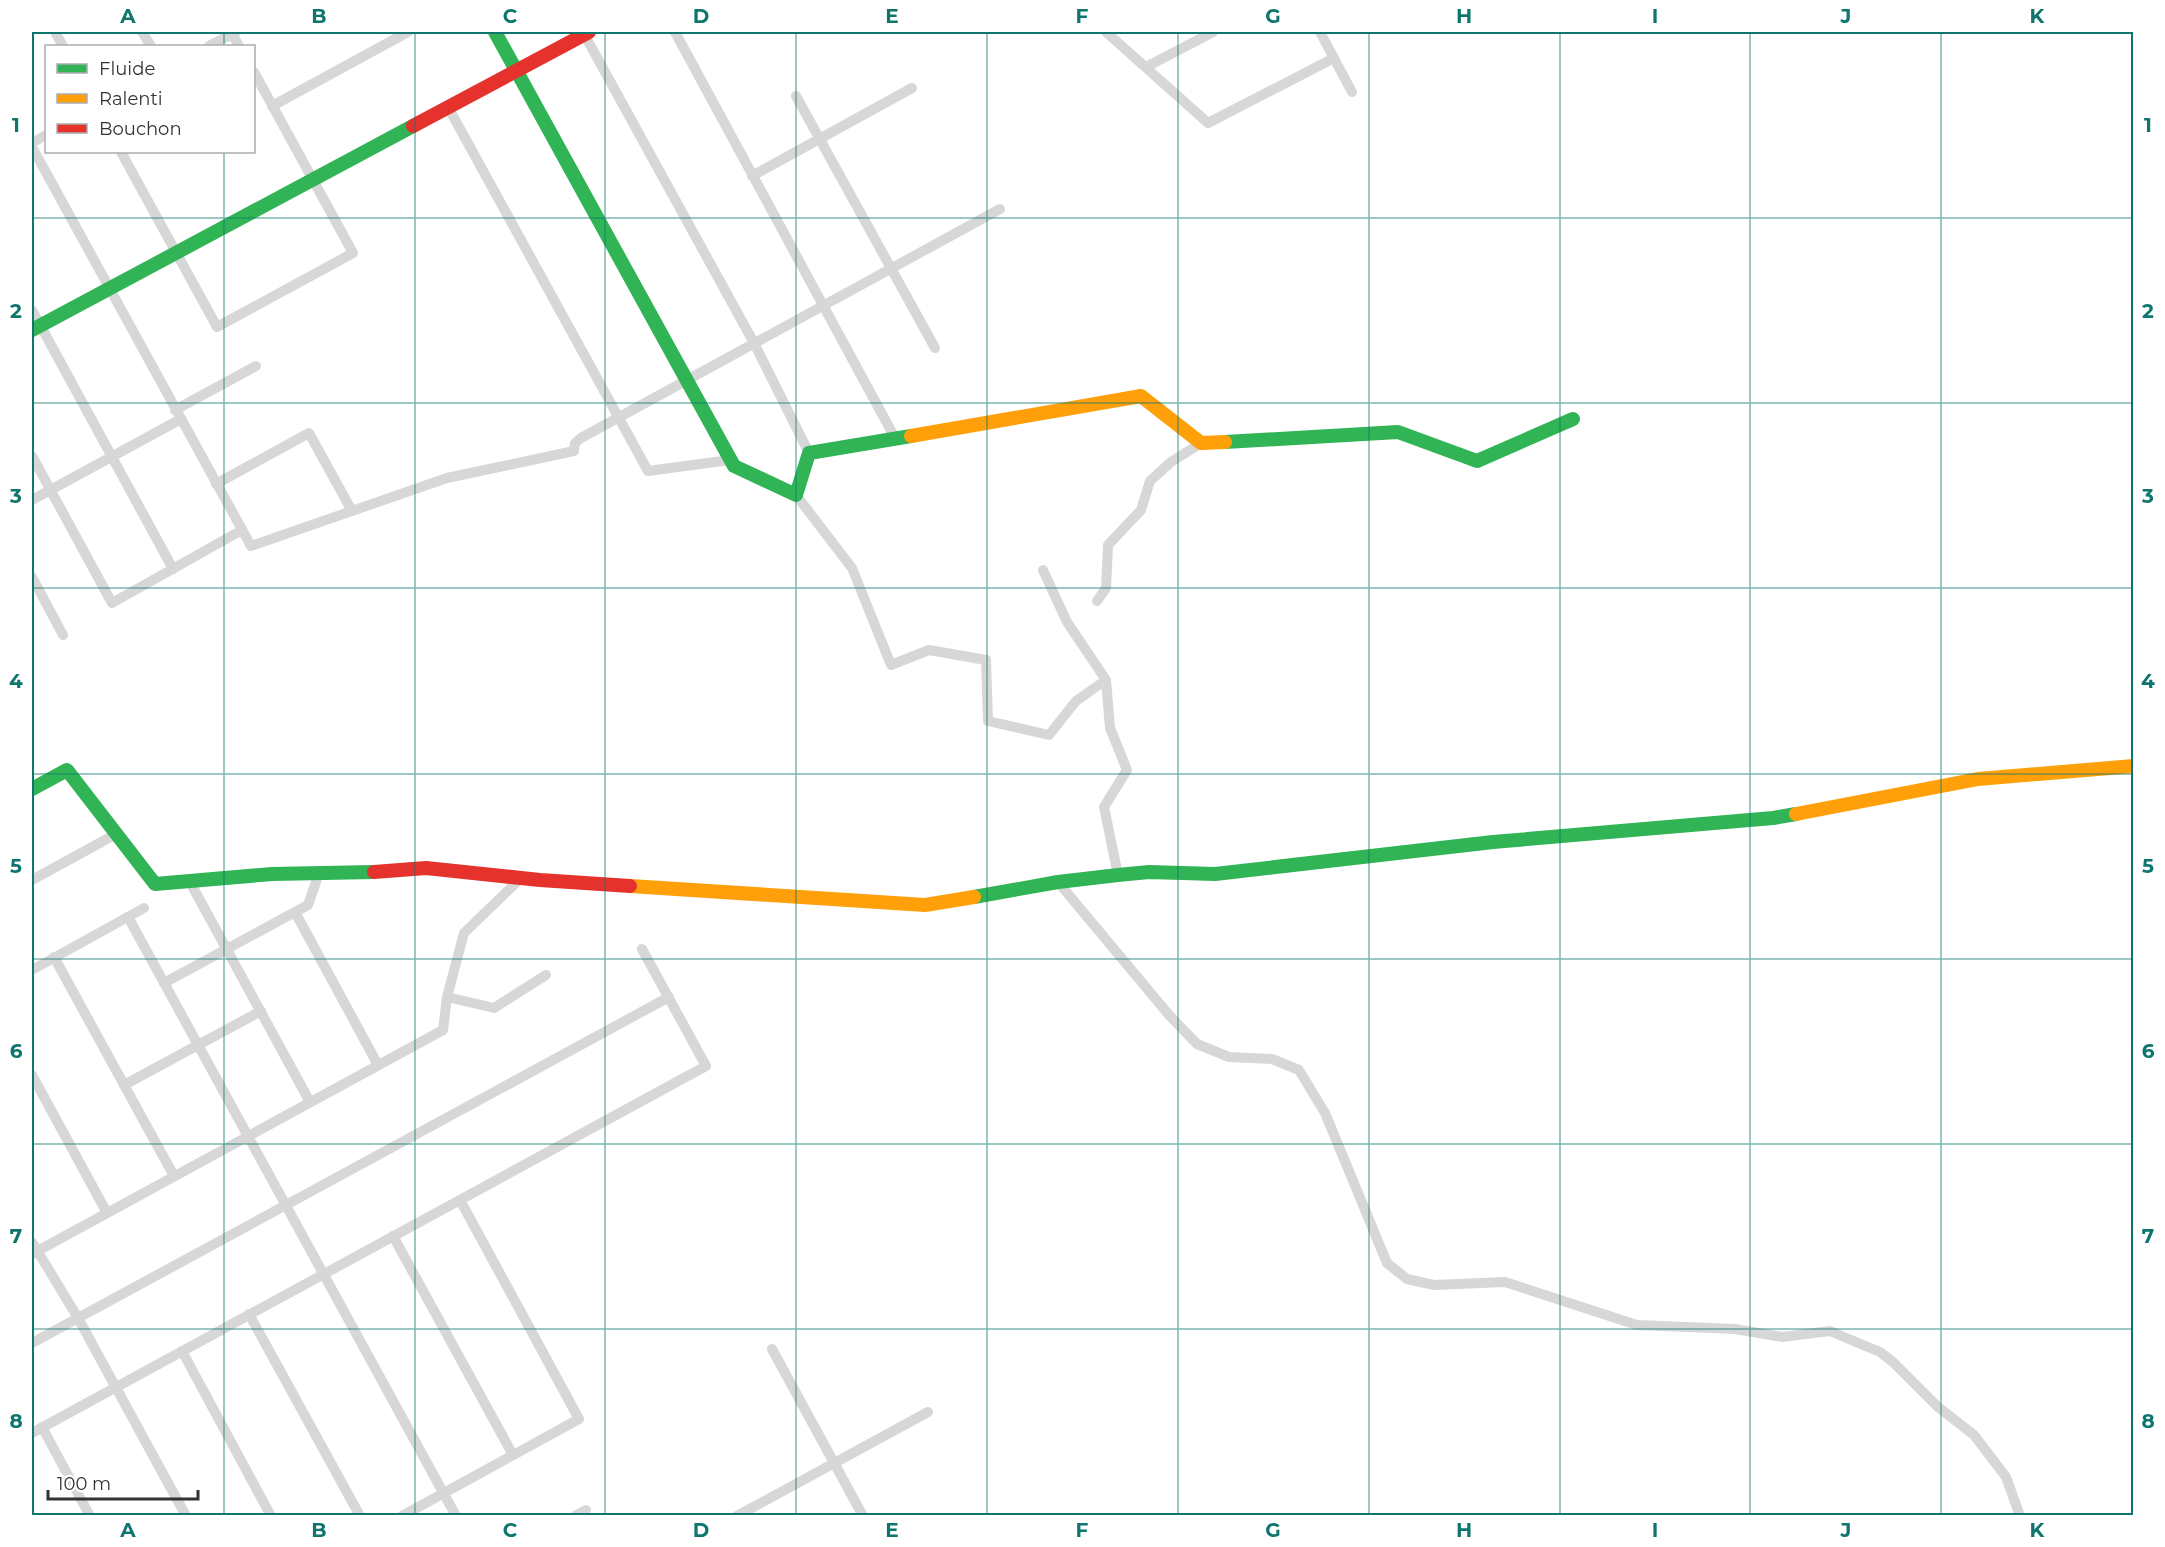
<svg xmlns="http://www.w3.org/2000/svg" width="2165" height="1547" viewBox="0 0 2165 1547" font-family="Montserrat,sans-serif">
<rect width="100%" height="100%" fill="#fff"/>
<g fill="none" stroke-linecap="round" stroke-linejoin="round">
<g stroke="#d7d7d7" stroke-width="10">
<path d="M55,32l8,14"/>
<path d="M142,32l9,14"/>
<path d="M231,32l8,14"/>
<path d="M583,32l171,311 55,110"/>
<path d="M675,32l220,406"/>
<path d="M1106,32l102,91 126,-65"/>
<path d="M1320,32l32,60"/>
<path d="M209,46l27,-14"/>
<path d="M1146,67l67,-35"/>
<path d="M796,96l139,252"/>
<path d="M272,106l136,-74"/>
<path d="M448,107l200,364 82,-11"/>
<path d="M32,143l14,-8"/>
<path d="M32,147l219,399 196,-68 127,-27 1,-8 6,-5 419,-229"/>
<path d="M121,152l96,175 136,-74 -99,-181"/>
<path d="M752,176l160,-88"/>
<path d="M32,310l141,259"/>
<path d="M175,410l81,-44"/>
<path d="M32,456l80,147 130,-73"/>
<path d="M216,484l93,-51 43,78"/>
<path d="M796,495l56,73 39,97 38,-15 57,10 2,61 61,14 27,-34 30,-21"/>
<path d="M32,500l149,-81"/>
<path d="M1043,570l24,52 39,58 4,48 17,42 -23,37 14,68"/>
<path d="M32,577l31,58"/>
<path d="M1097,601l9,-13 2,-43 33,-35 9,-29 21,-19 30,-19"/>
<path d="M32,880l84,-46"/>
<path d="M190,882l120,220"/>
<path d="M1058,882l111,133 28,29 32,13 43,2 27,11 26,43 62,150 20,16 27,6 71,-3 132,43 98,4 47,8 48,-6 26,11 24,10 13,10 45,45 36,28 32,42 14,39"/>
<path d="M295,912l83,153"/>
<path d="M128,917l328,599"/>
<path d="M54,957l120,219"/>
<path d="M32,970l112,-62"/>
<path d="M164,983l144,-78 11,-32"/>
<path d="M447,997l47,11 52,-33"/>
<path d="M32,1075l75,138"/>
<path d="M124,1085l137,-74"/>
<path d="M393,1236l120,219"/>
<path d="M32,1242l46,76 108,198"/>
<path d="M32,1254l411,-224 4,-33 17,-64 57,-55"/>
<path d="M249,1314l111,202"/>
<path d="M32,1343l637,-346"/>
<path d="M772,1349l91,167"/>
<path d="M182,1351l89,165"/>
<path d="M42,1427l48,89"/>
<path d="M32,1433l674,-367 -64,-117"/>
<path d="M402,1516l177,-97 -119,-219"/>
<path d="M575,1516l11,-6"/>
<path d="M737,1516l191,-104"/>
</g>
<g stroke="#30b455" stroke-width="14">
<path d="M495,32l239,434 62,29 13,-42 102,-17"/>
<path d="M32,330l381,-204"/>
<path d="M1225,442l173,-10 79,29 96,-42"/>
<path d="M32,789l35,-19 88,114 117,-10 102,-2"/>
<path d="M974,897l84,-15 60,-7 31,-3 66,2 278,-32 280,-24 23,-4"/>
</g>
<g stroke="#ff9f0a" stroke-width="14">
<path d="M911,436l230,-40 60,47 24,-1"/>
<path d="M1796,814l182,-35 156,-13"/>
<path d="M630,886l295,19 49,-8"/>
</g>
<g stroke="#e5322d" stroke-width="14">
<path d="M413,126l176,-94"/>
<path d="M374,872l52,-4 114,12 90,6"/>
</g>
</g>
<path fill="none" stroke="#0f766e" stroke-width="1.5" stroke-opacity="0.55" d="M224,32v14M415,32v1484M605,32v1484M796,32v1484M987,32v1484M1178,32v1484M1369,32v1484M1560,32v1484M1750,32v1484M1941,32v1484M224,152v1364M32,218h2102M32,403h2102M32,588h2102M32,774h2102M32,959h2102M32,1144h2102M32,1329h2102"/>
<rect width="2165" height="1547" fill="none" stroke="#ffffff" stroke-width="66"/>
<rect x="45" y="45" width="210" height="108" fill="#ffffff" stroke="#adadad" stroke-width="1.5"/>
<rect x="57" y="64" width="30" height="9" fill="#30b455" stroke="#adadad" stroke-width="1.5"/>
<text x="99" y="75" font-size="18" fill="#333333">Fluide</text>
<rect x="57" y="94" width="30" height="9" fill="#ff9f0a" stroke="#adadad" stroke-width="1.5"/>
<text x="99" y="105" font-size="18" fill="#333333">Ralenti</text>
<rect x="57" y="124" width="30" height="9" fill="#e5322d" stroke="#adadad" stroke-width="1.5"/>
<text x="99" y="135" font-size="18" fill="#333333">Bouchon</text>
<path d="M48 1490v9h150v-9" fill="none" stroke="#333333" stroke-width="3"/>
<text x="57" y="1490" font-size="18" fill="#333333" stroke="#ffffff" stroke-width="4.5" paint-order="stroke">100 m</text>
<rect x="33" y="33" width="2099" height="1481" fill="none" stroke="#0f766e" stroke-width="2"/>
<g font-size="20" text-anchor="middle" font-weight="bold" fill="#0f766e">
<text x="128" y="23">A</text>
<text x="319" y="23">B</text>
<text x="510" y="23">C</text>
<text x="701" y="23">D</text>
<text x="892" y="23">E</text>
<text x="1082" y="23">F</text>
<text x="1273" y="23">G</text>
<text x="1464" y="23">H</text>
<text x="1655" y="23">I</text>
<text x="1846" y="23">J</text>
<text x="2037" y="23">K</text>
<text x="16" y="132">1</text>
<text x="2148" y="132">1</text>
<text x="16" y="318">2</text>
<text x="2148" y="318">2</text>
<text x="16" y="503">3</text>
<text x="2148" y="503">3</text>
<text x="16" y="688">4</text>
<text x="2148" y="688">4</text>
<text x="16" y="873">5</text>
<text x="2148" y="873">5</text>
<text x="16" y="1058">6</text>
<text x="2148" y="1058">6</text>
<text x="16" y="1243">7</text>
<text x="2148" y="1243">7</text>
<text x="16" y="1428">8</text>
<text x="2148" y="1428">8</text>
<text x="128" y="1537">A</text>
<text x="319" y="1537">B</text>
<text x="510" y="1537">C</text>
<text x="701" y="1537">D</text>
<text x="892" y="1537">E</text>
<text x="1082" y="1537">F</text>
<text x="1273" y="1537">G</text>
<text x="1464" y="1537">H</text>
<text x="1655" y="1537">I</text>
<text x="1846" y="1537">J</text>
<text x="2037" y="1537">K</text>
</g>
</svg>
